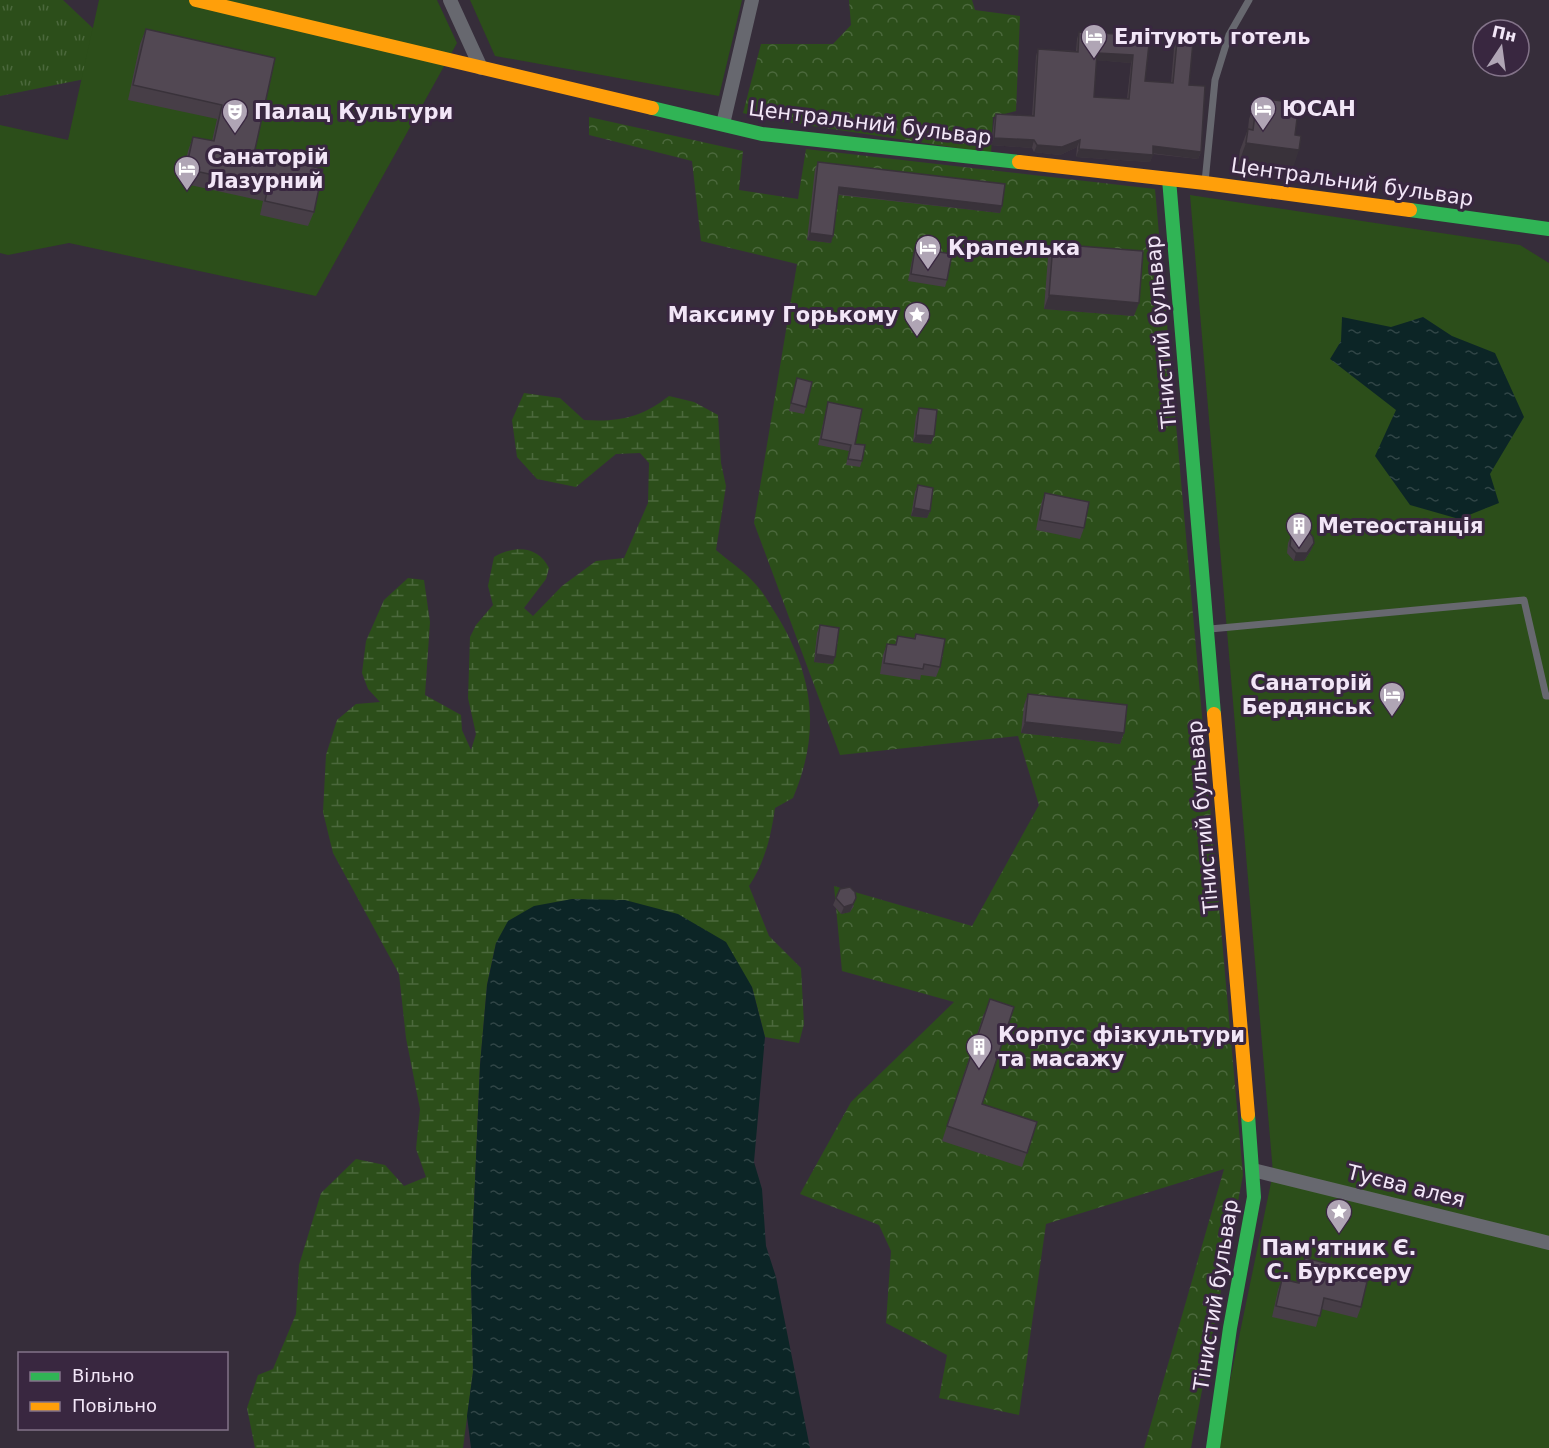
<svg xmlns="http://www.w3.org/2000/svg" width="1549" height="1448" viewBox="0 0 1549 1448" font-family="'DejaVu Sans',sans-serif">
<defs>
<pattern id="grass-tufts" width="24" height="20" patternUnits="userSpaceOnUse" patternTransform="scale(1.5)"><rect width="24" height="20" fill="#2c4e1a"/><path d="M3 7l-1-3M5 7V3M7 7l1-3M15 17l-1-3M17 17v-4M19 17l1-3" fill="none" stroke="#4b683c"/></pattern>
<pattern id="forest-crowns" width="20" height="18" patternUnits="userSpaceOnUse" patternTransform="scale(1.5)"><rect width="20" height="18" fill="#2c4e1a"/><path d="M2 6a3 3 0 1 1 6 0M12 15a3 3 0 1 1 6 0" fill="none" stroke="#4b683c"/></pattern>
<pattern id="wetland-marsh" width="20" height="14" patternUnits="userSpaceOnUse" patternTransform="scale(1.5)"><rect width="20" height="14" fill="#2c4e1a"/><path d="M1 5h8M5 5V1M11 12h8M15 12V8" fill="none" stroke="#4b683c"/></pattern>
<pattern id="water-ripples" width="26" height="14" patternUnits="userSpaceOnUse" patternTransform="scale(1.5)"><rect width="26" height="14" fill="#0c2526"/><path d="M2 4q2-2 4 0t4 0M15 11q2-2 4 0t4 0" fill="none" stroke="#304546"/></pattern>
</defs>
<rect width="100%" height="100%" fill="#362d3a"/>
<path fill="url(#grass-tufts)" d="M0,0h63l36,34 -9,44 -90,18z"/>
<g fill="url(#forest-crowns)">
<path d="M849,0h123l3,10 45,6 -4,95 -23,6 -2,36 -225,-34 -23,-6 18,-69h72l18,-19z"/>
<path d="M589,117l154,34 -4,39 59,9 8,-50 349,40 88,986 -52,273h-47l80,-279 -178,55 -27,191 -80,-17 8,-43 -61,-32 5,-72 -12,-26 -79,-31 51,-92 103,-100 -112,-31 -8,-85 138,40 67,-121 -21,-69 -178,19 -86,-232 43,-259 -96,-23 -9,-80 -103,-26z"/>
</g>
<path fill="url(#wetland-marsh)" d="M524,393l36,5 24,22c35,2 57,-2 85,-24l25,6 24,13 3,48 5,23 -10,64c14,12 31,23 42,37 7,8 12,18 18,27 38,62 45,117 17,184l-18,10c-4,28 -10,54 -26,78l20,50 32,32 3,56 -5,19 -34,-6 -13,-50 -256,-44 -9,42 -7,80 -9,209 2,98 -10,76h-208l-8,-40 11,-33 15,-6 23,-55 3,-49 22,-72 35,-34 29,6 19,21 22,-9 -10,-28 4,-40 -14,-71 -7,-64 -66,-121 -10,-41 3,-57 11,-35 19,-16 24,-2 -12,-13 -6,-16 4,-32 18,-41 24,-22 16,2 6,42 -5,73 36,20 1,15 9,20 5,-16 -8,-36 2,-61 6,-12 17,-20 -5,-19 6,-29c21,-12 44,-11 55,11l-3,11 -22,29 9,8 29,-30 34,-25 28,-3 24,-55 1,-40 -9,-10 -24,1 -40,33 -39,-8 -20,-22 -5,-37z"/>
<g fill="#2c4e1a">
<path d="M99,0h338l20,43 -141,253 -247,-53 -61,12 -8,-2v-128l68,15z"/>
<path d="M470,0h272l-23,96 -224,-40z"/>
<path d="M1190,195l330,50 29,18v1185h-333l57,-275z"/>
</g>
<g fill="url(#water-ripples)">
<path d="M1342,317l49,10 32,-10 29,19 43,17 29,64 -34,57 9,29 -40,16 -49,-14 -35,-49 21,-46 -66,-51 11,-18z"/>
<path d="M572,899l53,1 53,14 48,28 26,45 13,50 -11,125 8,27 4,57 10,31 34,171h-339l-4,-32 6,-44 -2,-98 9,-209 7,-80 9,-42 12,-22 26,-15z"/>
</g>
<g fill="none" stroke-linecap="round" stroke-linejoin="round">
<g stroke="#67686f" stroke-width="7">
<path d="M1205,182l10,-102 14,-45 20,-35"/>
<path d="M1210,629l314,-29 22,96h3"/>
</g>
<g stroke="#67686f" stroke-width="14">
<path d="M450,0l31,68"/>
<path d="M723,124l29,-124"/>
<path d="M1253,1170l296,73"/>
</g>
<g stroke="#30b455" stroke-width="14">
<path d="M652,108l110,26 257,28"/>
<path d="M1169,179l45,535"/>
<path d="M1410,210l139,19"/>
<path d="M1213,1448l17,-120 24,-131 -6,-82"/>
</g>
<g stroke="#ff9f0a" stroke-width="14">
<path d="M196,0l456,108"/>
<path d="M1019,162l186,21 205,27"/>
<path d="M1214,714l34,401"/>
</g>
</g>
<g fill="#473e47" fill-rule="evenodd">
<path d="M146,29l129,29 -21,96 60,58 -6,14 -48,-11 3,-14 -82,-18 7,-32 5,-14 19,4 5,-22 -89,-19 12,-56z"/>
<path d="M1079,32l38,9 32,3 -4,37 26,2 3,-35 3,-7 12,44 12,67 -3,7 -45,-5 -3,8 -74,-5 1,-10 -17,8 -26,-3 -2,-4 -41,-3 3,-24 2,-7 36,2 4,-60 2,-7 38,2 1,-12zM1096,60l35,3 -4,36 -33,-2z"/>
<path d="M1257,98l35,73 -54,-6 2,-15 8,-21 1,-10z"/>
<path d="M818,162l184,44 -2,7 -162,-18 -7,48 -24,-3 8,-71z"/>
<path d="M1053,244l81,72 -90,-7 4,-52z"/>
<path d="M915,248l32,32 -2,7 -37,-6 5,-26z"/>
<path d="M797,378l9,29 -2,7 -15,-3z"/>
<path d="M828,402l27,42 7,17 -2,6 -14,-2 3,-14 -31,-6z"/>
<path d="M919,408l12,36 -18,-2 3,-26z"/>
<path d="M918,485l12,26 -3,7 -16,-2 4,-24z"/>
<path d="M1045,493l39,35 -4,11 -44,-9 5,-26z"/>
<path d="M1291,536l23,7 -3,7 -7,11h-10l-7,-8 1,-10z"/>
<path d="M820,625l13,39 -19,-2 3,-29z"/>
<path d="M916,634l24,33 -4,10 -15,-2 -1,5 -40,-6 3,-19 4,-11 8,1 3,-9 16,2z"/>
<path d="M1028,694l96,39 -4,11 -99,-11 3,-28z"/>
<path d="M840,889l14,17 -4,6 -9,2 -8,-9z"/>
<path d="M984,1013l-2,91 55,18 -15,45 -80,-26z"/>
<path d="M1305,1258l27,16 29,33 -4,11 -36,-9 -5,18 -44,-10 6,-27 4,-11 16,3 3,-13z"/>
</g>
<g fill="#39323a">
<path d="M1097,53l36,2 -2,8 -37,-3z"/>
<path d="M994,138l40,2 -2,8 -41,-3z"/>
<path d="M1080,140l-3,7 -17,8 -26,-3 3,-7z"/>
<path d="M1246,143l53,7 -7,21 -54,-6z"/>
<path d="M1153,146l48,6 -3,7 -47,-6z"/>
<path d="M1079,149l74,6 -3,7 -74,-5z"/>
<path d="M839,187l163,19 -2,7 -164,-19z"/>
<path d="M810,233l23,3 -2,7 -24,-3z"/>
<path d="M1049,295l90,8 -5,13 -90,-7z"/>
<path d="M916,435l18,1 -3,8 -18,-2z"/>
<path d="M914,508l16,3 -3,7 -16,-2z"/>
<path d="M1314,543l-3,7 -7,11h-10l2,-8z"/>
<path d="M816,654l19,3 -2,7 -19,-2z"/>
<path d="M1025,722l99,11 -4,11 -99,-11z"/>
<path d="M856,898l-6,14 -9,2 3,-7z"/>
</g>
<g fill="#524853" stroke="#39323a" stroke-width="1.5" fill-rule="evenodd">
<path d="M146,29l129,29 -21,96 69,15 -9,43 -49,-11 3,-14 -82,-18 7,-32 21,4 8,-36 -89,-20z"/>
<path d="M1079,32l38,2v7l32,3 -4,37 28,2 4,-42 16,1 -4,43 16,1 -4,66 -48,-6v9l-74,-6 1,-9 -18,7 -25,-2 -3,-5 -40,-2 2,-24 38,2 4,-67 40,3zM1097,53l36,2 -4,44 -35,-2z"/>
<path d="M1257,98l42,5 -4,32 6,1 -2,14 -53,-7 2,-14 5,1z"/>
<path d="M818,162l187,22 -3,22 -163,-19 -6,49 -23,-3z"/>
<path d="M1053,244l90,7 -4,52 -90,-8z"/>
<path d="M915,248l37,6 -5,26 -36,-6z"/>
<path d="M797,378l15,4 -6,25 -15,-4z"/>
<path d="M828,402l34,7 -7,35 10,1 -3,16 -14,-2 3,-14 -30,-6z"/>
<path d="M919,408l18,2 -3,26 -18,-1z"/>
<path d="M918,485l15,3 -3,23 -16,-3z"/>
<path d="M1045,493l44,9 -5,26 -44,-8z"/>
<path d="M1299,530l10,2 4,5 1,6 -7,10h-11l-6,-7 1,-10z"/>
<path d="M820,625l19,3 -4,29 -19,-3z"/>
<path d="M916,634l29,5 -5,28 -16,-3 -1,5 -39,-6 3,-19 9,1 2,-9 17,3z"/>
<path d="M1028,694l99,11 -3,28 -99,-11z"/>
<path d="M850,887l5,5 1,6 -3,6 -9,3 -8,-9 4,-9z"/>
<path d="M990,999l24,8 -32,97 55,18 -10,31 -80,-27z"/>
<path d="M1305,1258l29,7 -2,9 35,8 -6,25 -37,-9 -4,18 -44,-10 6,-27 17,4z"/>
</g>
<defs>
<symbol id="hotel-pin" viewBox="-11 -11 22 30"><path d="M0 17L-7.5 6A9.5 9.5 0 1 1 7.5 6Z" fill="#b0a5b5" stroke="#392740"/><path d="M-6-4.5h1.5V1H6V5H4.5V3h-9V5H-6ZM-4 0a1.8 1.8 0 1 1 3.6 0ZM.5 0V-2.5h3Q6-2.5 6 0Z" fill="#fff"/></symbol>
<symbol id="theatre-pin" viewBox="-11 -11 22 30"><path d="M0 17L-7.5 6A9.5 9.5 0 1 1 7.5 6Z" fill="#b0a5b5" stroke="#392740"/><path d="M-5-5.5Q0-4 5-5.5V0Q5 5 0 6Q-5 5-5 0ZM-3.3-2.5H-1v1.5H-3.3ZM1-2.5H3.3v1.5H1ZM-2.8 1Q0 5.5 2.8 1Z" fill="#fff"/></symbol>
<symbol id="sight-pin" viewBox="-11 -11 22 30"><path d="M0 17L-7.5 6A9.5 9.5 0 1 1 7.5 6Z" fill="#b0a5b5" stroke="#392740"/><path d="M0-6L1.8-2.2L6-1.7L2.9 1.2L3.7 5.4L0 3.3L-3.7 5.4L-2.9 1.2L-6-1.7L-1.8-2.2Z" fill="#fff"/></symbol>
<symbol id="building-pin" viewBox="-11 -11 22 30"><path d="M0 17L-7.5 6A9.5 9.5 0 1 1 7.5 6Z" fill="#b0a5b5" stroke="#392740"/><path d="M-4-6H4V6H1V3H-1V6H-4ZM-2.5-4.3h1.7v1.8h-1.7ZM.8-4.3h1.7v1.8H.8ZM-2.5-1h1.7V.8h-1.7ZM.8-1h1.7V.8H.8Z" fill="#fff"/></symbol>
</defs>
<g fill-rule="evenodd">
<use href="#hotel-pin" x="1079" y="22" width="30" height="40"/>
<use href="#hotel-pin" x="1248" y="94" width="30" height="40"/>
<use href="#theatre-pin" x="220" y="97" width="30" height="40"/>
<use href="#hotel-pin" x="172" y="154" width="30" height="40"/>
<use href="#hotel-pin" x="913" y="233" width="30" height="40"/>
<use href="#sight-pin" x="902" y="300" width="30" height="40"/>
<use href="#building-pin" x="1284" y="511" width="30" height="40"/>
<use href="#hotel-pin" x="1377" y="680" width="30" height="40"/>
<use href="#building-pin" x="964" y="1032" width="30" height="40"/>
<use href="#sight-pin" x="1324" y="1197" width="30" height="40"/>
</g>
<g text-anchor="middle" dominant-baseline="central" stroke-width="6" stroke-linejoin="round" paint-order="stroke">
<g font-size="21" font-weight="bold" fill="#f2e6f7" stroke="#392740" text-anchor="start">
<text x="1114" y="37">Елітують готель</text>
<text x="1282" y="109">ЮСАН</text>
<text x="254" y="112">Палац Культури</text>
<text x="207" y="157">Санаторій<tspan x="207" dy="24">Лазурний</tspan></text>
<text x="948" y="248">Крапелька</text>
<text x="898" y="315" text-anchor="end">Максиму Горькому</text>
<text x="1318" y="526">Метеостанція</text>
<text x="1372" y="683" text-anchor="end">Санаторій<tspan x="1372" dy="24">Бердянськ</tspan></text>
<text x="998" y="1035">Корпус фізкультури<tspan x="998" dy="24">та масажу</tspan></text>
<text x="1339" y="1248" text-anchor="middle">Пам'ятник Є.<tspan x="1339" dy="24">С. Бурксеру</tspan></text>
</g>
<g font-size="21" fill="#f2e6f7" stroke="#392740">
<text transform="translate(870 123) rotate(7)">Центральний бульвар</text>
<text transform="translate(1352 182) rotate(8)">Центральний бульвар</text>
<text transform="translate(1161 332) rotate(-95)">Тінистий бульвар</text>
<text transform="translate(1203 817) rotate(-95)">Тінистий бульвар</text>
<text transform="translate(1406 1186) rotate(14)">Туєва алея</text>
<text transform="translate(1216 1295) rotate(-81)">Тінистий бульвар</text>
</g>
</g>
<rect x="18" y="1352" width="210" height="78" fill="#392740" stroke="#837389" stroke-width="1.5"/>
<rect x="30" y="1372" width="30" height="9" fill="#30b455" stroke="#837389" stroke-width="1.5"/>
<text x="72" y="1382" font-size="18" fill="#f2e6f7">Вільно</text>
<rect x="30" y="1402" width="30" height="9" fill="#ff9f0a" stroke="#837389" stroke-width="1.5"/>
<text x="72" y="1412" font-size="18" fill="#f2e6f7">Повільно</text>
<g transform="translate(1501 48) rotate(13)"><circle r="28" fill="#392740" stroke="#837389" stroke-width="1.5"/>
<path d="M0-4.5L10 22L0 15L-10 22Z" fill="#b0a5b5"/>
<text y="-9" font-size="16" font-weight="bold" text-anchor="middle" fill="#f2e6f7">Пн</text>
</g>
</svg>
